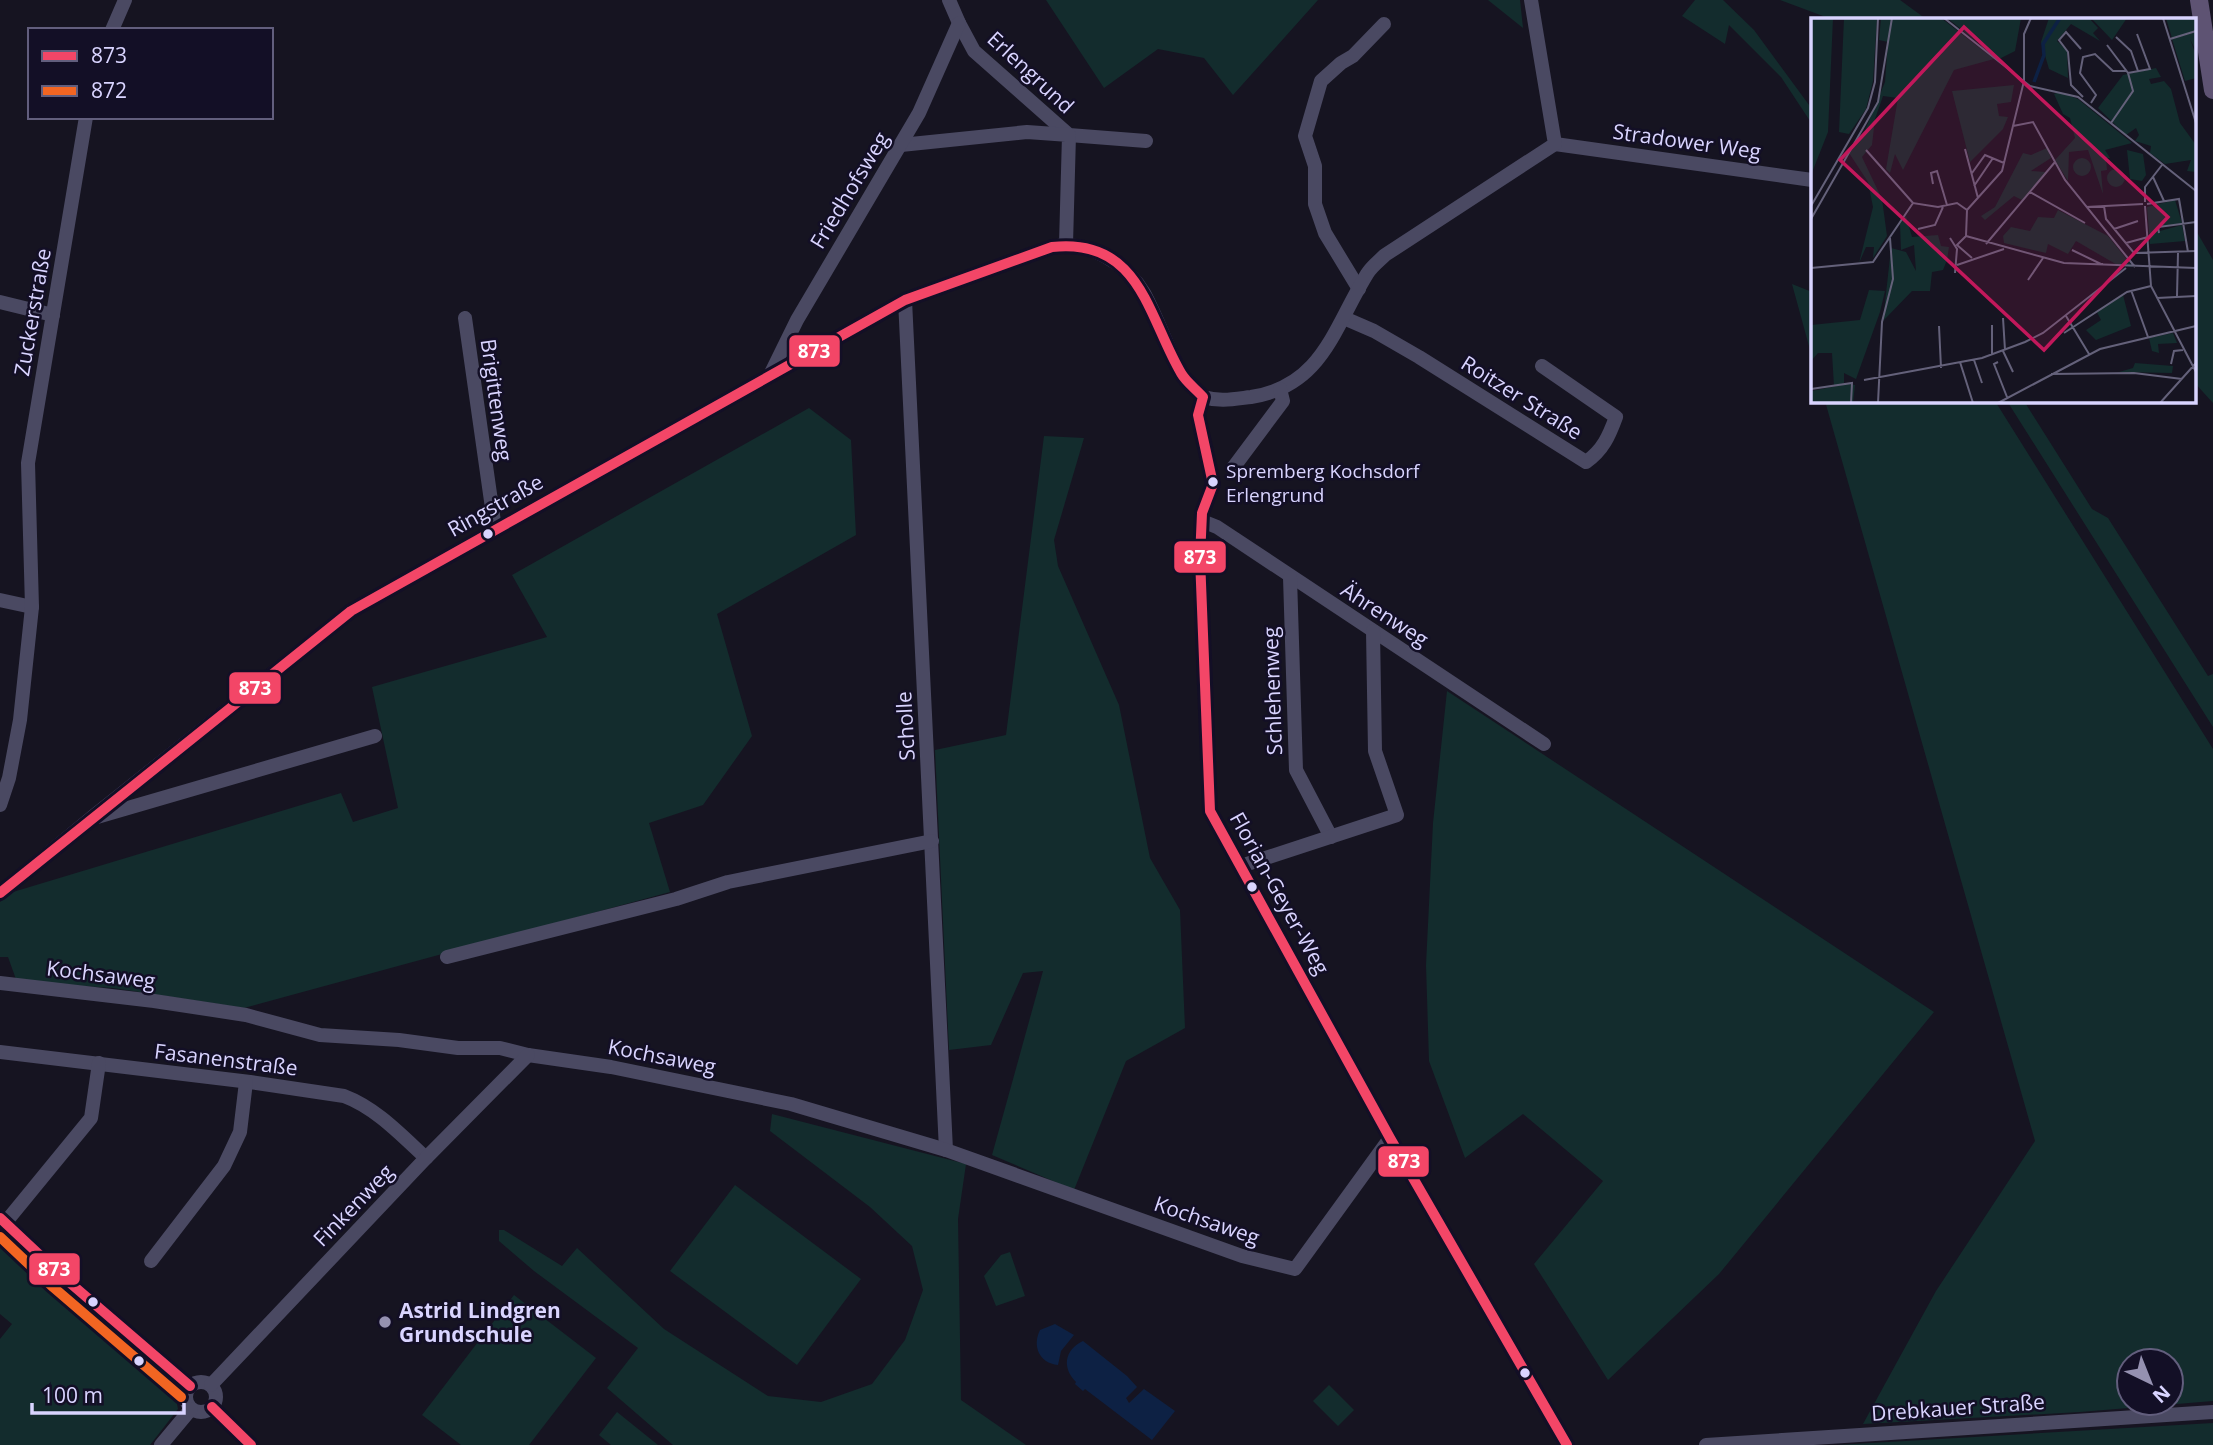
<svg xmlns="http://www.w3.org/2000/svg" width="2213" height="1445" viewBox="0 0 2213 1445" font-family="'Open Sans',sans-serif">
<rect width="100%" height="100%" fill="#161421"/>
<g fill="#132c2d" fill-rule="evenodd">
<path d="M1046,0h272l-85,95 -29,-37 -46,-9 -54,39z"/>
<path d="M1488,0h32l3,28z"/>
<path d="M1695,0h28l31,30 58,79v15l-31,-47 -52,-52 -4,19 -43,-28z"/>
<path d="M1780,0h120l26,19h-95z"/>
<path d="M2194,83l2,1 -2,143 19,33v143l-19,-21z"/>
<path d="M1792,284l20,8v65z"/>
<path d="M1825,401h170l218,348v652l-133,11 -217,12 73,-133 99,-150zM2129,1361h42v42h-42z"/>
<path d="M2007,401h17l68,108 16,9 100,158 5,-2v53z"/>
<path d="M809,408l42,32 5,95 -139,79 35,122 -49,69 -54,18 21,69 -426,116 -131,-20 -96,-6 -9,-25h-8v-55l13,-10 328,-99 12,29 45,-14 -26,-121 175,-50 -35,-62z"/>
<path d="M1044,436l40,2 -30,102 4,26 61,139 31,153 30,52 5,118 -59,33 -52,129 -82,-35 51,-184 -20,2 -32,72 -42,5 -14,-300 71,-15z"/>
<path d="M1447,691l487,321 -215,262 -111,106 -74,-116 69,-83 -80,-67 -58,44 -36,-97 -3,-96 7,-142z"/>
<path d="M772,1114l194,50 -8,55 3,181 65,45h-353l-66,-57 31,-40 -104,-77 -35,-30v-11h5l58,36 15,-18 87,81 104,67 53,6 51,-18 33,-44 18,-50 -11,-44 -42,-39 -100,-76z"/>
<path d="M735,1185l126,94 -64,86 -127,-94z"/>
<path d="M0,1232l6,6 4,14 88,77 76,60 4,20 -28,36h-150v-106l12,-15 -12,-10z"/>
<path d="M1010,1252l15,44 -29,10 -12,-30 17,-21z"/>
<path d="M514,1295l82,63 -67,87h-68l-39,-30z"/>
<path d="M1329,1385l25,25 -16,16 -25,-25z"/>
<path d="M617,1412l41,33h-47l-12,-10z"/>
<path d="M2213,1423v22h-376z"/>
</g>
<g fill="#0d2144">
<path d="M1055,1324l19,11 -13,16 -3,14c-19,-2 -26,-19 -18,-35z"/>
<path d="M1083,1341l44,35 10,11 -11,11 3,5 15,-14 31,22 -23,29 -67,-51 -2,2 -8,-7 1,-2c-14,-14 -12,-32 7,-41z"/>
</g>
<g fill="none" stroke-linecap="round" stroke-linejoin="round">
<g stroke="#4a4962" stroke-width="14">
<path d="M949,0l10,23 15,28 95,84 77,6"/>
<path d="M112,30l13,-30"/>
<path d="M1555,144l257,36"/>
<path d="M901,145l126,-13 42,3 -3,109"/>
<path d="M1359,289l-34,-56 -10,-29v-38l-10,-30 16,-55 20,-18 12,-7 31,-32"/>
<path d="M905,300l41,850"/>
<path d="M0,302l53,13"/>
<path d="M465,318l30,211"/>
<path d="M1344,318l30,13 45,26 167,105c17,-12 23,-26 30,-45l-74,-51"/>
<path d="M770,375l27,-55 122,-207 40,-90"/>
<path d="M1203,397l-5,18 15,69 -11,29 -2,45 10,253 180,327 177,307"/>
<path d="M1203,397c17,5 31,2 48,0 72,-11 83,-70 116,-123 4,-7 12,-13 18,-19l170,-111 -24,-144"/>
<path d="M1233,468l50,-67 -3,-12"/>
<path d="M1202,521l15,6 327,217"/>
<path d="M1290,577l6,193 35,67"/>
<path d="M0,600l32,7"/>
<path d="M0,805l9,-27 11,-58 12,-113 -4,-144 58,-346"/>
<path d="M97,817l278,-81"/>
<path d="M1241,866l156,-51 -22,-64 -2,-120"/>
<path d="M0,893l95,-78 256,-204 554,-311 147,-53c35,-8 74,16 92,46 14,26 23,54 37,80 5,9 15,16 22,24"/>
<path d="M447,957l229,-58 52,-17 204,-41"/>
<path d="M0,983l154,18 92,14 74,20 79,5 59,8h42l28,7 83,12 180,37 155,46 296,106 53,13 95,-131"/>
<path d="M0,1052l250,30 94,14c32,12 57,39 82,62"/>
<path d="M0,1218l62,58 128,110"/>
<path d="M5,1223l86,-105 8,-55"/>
<path d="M151,1261l73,-95 16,-34 6,-50"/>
<circle cx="201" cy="1397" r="15"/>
<path d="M211,1385l215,-227 102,-103"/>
<path d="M212,1407l39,38"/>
<path d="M161,1445l30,-36"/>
<path d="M1706,1445l507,-33"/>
</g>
<path stroke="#5e5373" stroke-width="18" d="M2199,0l14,90"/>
<defs>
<g id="bus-1">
<path d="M0,893l351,-282 554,-311 147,-53c88,-10 96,70 129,126 5,9 15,16 22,24l-5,18 15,69 -11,29 -2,45 10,253 180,327 177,307"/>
<path d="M0,1218l62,58 128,110"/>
<path d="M212,1407l39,38"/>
</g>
<path id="bus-2" d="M0,1237l53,50 128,110"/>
</defs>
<use href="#bus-1" stroke="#130f26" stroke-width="16"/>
<use href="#bus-2" stroke="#130f26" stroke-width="16"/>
<use href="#bus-1" stroke="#f34667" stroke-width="10"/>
<use href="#bus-2" stroke="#f26522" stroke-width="10"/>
</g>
<g fill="#d9d4ff" stroke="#130f26" stroke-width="2.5">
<circle cx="1213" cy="482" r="6"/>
<circle cx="488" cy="534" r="6"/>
<circle cx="1252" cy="887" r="6"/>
<circle cx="93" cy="1302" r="6"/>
<circle cx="139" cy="1361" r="6"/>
<circle cx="1525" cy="1373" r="6"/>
</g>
<circle fill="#9591b1" stroke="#130f26" stroke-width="2.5" cx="385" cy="1322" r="7"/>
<g text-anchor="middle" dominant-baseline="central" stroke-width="5" stroke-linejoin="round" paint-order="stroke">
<g font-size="19" fill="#d9d4ff" stroke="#130f26" text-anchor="start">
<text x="1226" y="471">Spremberg Kochsdorf<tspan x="1226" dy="24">Erlengrund</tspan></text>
</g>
<g font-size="21" fill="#d9d4ff" stroke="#130f26">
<text transform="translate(1031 72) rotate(43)">Erlengrund</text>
<text transform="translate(1687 141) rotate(8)">Stradower Weg</text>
<text transform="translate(849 190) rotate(-59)">Friedhofsweg</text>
<text transform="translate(32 312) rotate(-80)">Zuckerstraße</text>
<text transform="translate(1522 397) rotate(32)">Roitzer Straße</text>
<text transform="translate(497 400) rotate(82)">Brigittenweg</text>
<text transform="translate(495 505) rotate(-29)">Ringstraße</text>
<text transform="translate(1385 614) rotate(33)">Ährenweg</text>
<text transform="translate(1272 691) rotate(-92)">Schlehenweg</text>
<text transform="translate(905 726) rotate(-93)">Scholle</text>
<text transform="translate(1280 893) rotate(61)">Florian-Geyer-Weg</text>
<text transform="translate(101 974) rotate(7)">Kochsaweg</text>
<text transform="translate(662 1056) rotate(11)">Kochsaweg</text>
<text transform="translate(226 1059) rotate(7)">Fasanenstraße</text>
<text transform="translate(353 1205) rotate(-46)">Finkenweg</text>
<text transform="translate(1207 1220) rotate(19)">Kochsaweg</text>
<text transform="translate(1958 1407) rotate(-4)">Drebkauer Straße</text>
</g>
<g font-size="21" font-weight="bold" fill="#d9d4ff" stroke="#130f26" text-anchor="start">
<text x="399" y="1310">Astrid Lindgren<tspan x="399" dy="24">Grundschule</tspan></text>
</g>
</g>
<g transform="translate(1811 18)">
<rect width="385" height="385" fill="#161421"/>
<path d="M0,0h22l-5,114 -17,43zM33,0h33l-4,63 -7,28 -17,25 -10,-2zM70,0h60l53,41 -40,11 -51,100 -8,-16 -5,19 -4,-4 12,-71 -15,-2 -8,23 -3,26 -10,12 20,42 5,37 -14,22 1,-11h-8l-7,16 14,-56 -5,-25 -19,-29 12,-13 24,-58 3,-40 -9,-2zM136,0h74l-6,33 -16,8zM238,0h40l9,10 -5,5 7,8 -29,-17 -14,17 10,9 1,28 -19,-9 -8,-27zM280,0h36l-15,22zM355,0h30v13l-24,7zM385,14v19l-6,-12 6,16v23l-11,3 -13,-42zM345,50l5,9 -12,2 2,5 13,-3 7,8 9,34 16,22v27l-9,-1 4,-11 -26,4 -15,-11 1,-7 -16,-5 4,-6 -3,-7 -10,7 -28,-27 25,-33zM203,67l-3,17 -14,2 2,12 9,1 -5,12 -33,33 -18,-71zM248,74l19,7 54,44 -27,7 5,8h-4l1,12 -6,1 2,23 -15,-44 -19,2 -1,29 -13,-21 20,-22 -5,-20 -7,-4 -9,-20zM236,130l4,10 -20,13 15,1 -24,28 -8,-4 -29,24 -4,-4 14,-9 28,-54 8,2zM316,132l16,4 3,21 -4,6 -12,-2zM262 149a9 9 0 1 1 18 0a9 9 0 1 1-18 0ZM296 160a9 9 0 1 1 18 0a9 9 0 1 1-18 0ZM364,182l7,23 -26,4 4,4 22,-6 3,16 -35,3 -3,-37zM247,192l50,26 25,31 -14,-1 -43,-25 -8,13 -20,-10 -2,9 -42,-10 -1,-7 8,-9 19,4 8,-14 16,1zM95,198l6,21 26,-2 3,11 8,1 -2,13 -4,10 -11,2 -2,19h-18l-29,30 8,-73 15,4 10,19 -2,-26 -13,5 -1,-26zM58,272l16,1 -5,21 -24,67 -12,-6v10l-10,3 -2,-33h-14l-7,8v-36l49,-5zM312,277l8,31 -35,14 -10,-10 15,-10 -4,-8zM362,315l4,10 -19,1 1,9 -7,-2 -3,-13zM324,345l38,3 -1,7 -53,-1 14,-4zM37,366l7,1 -2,18h-42v-12z" fill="#132c2d"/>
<path fill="none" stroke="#0d2144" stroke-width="3.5" d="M223,64l10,-27 -1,-11 17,-26"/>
<path fill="none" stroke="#64617a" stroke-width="2" d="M133,0l86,68 48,11 118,94M352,0l33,105M305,19l15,14 7,20M359,21l26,-8M296,27l21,28 5,18 -22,32M270,31l-15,-17 -7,8 9,12 3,33 12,12M317,55l22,-4 -13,-35M280,85l5,-8 -16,-22 3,-16 12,-3 18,17h13M202,108l20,-4 32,58 70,87M154,131l13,49M55,132l47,53M161,155l13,-18 19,8M342,159l11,24M122,166l-2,-11 6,-2 10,34M163,168l19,-28M219,174l55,31M334,184v-15l17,-22M336,186l32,-5 9,53M0,188l57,-98 7,-26 3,-64M293,188l2,13 28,34 62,-2M334,188l6,80 45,86M275,189l57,-3M0,201l67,-117 14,-84M107,211l17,-4 8,-18M303,211l24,-8M348,215l-1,-6 38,-5M155,218l1,-26 35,-39 22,-90v-47l7,-16M155,218l98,27 132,5M155,218l-9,9 15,13M139,220l7,11 -2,24M315,225l22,-6M175,226l69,-82M261,232l31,15M146,247l47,-16M0,250l62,-6 40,-59 25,4 19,-4 10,7M217,262l15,-22M320,272l17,47M366,278l1,-43M346,280l39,-2M255,298l23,38M192,300l2,32M128,308l2,42M253,315l63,-41 24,-6M192,333l10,21M181,337v-30M163,342l8,23M149,344l13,41M187,344l-4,2 13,33M360,346l3,-13 9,-1M240,356l83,-1 48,6M53,362l118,-22 43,-16 18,-9 83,-65M0,371l41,-6 -1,20M67,385l4,-81 11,-43 -3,-41M187,385l102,-54 96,-23M349,385l36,-40"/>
<path fill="#c2185b" fill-opacity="0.15" stroke="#c2185b" stroke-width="3.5" d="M153,9l204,190 -124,133 -204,-190z"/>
<rect width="385" height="385" fill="none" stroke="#d9d4ff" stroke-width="3.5"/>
</g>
<g stroke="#130f26" stroke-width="2.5">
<rect x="788" y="334" width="53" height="34" rx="7" fill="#f34667"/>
<rect x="1173" y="540" width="54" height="34" rx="7" fill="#f34667"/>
<rect x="228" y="671" width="54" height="34" rx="7" fill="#f34667"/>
<rect x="1377" y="1145" width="53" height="33" rx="7" fill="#f34667"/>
<rect x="28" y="1252" width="53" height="34" rx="7" fill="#f34667"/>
</g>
<g font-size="19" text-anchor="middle" font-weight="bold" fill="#fff">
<text x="814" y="358">873</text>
<text x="1200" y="564">873</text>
<text x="255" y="695">873</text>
<text x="1404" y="1168">873</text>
<text x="54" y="1276">873</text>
</g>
<rect x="28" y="28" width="245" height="91" fill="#130f26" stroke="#625e7d" stroke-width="2"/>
<rect x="42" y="51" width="35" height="10" fill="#f34667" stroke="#625e7d" stroke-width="2"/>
<text x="91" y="63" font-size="21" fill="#d9d4ff">873</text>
<rect x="42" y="86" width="35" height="10" fill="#f26522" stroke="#625e7d" stroke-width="2"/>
<text x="91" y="98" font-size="21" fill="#d9d4ff">872</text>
<g transform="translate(2150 1382) rotate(137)"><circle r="33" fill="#130f26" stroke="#625e7d" stroke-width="2"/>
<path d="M0-5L12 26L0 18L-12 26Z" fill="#9591b1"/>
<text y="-10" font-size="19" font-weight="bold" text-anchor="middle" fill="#d9d4ff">N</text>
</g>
<path d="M32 1403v10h152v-10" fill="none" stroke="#d9d4ff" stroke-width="3.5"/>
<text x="42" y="1403" font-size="21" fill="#d9d4ff" stroke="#130f26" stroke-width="5" paint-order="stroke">100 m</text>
</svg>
